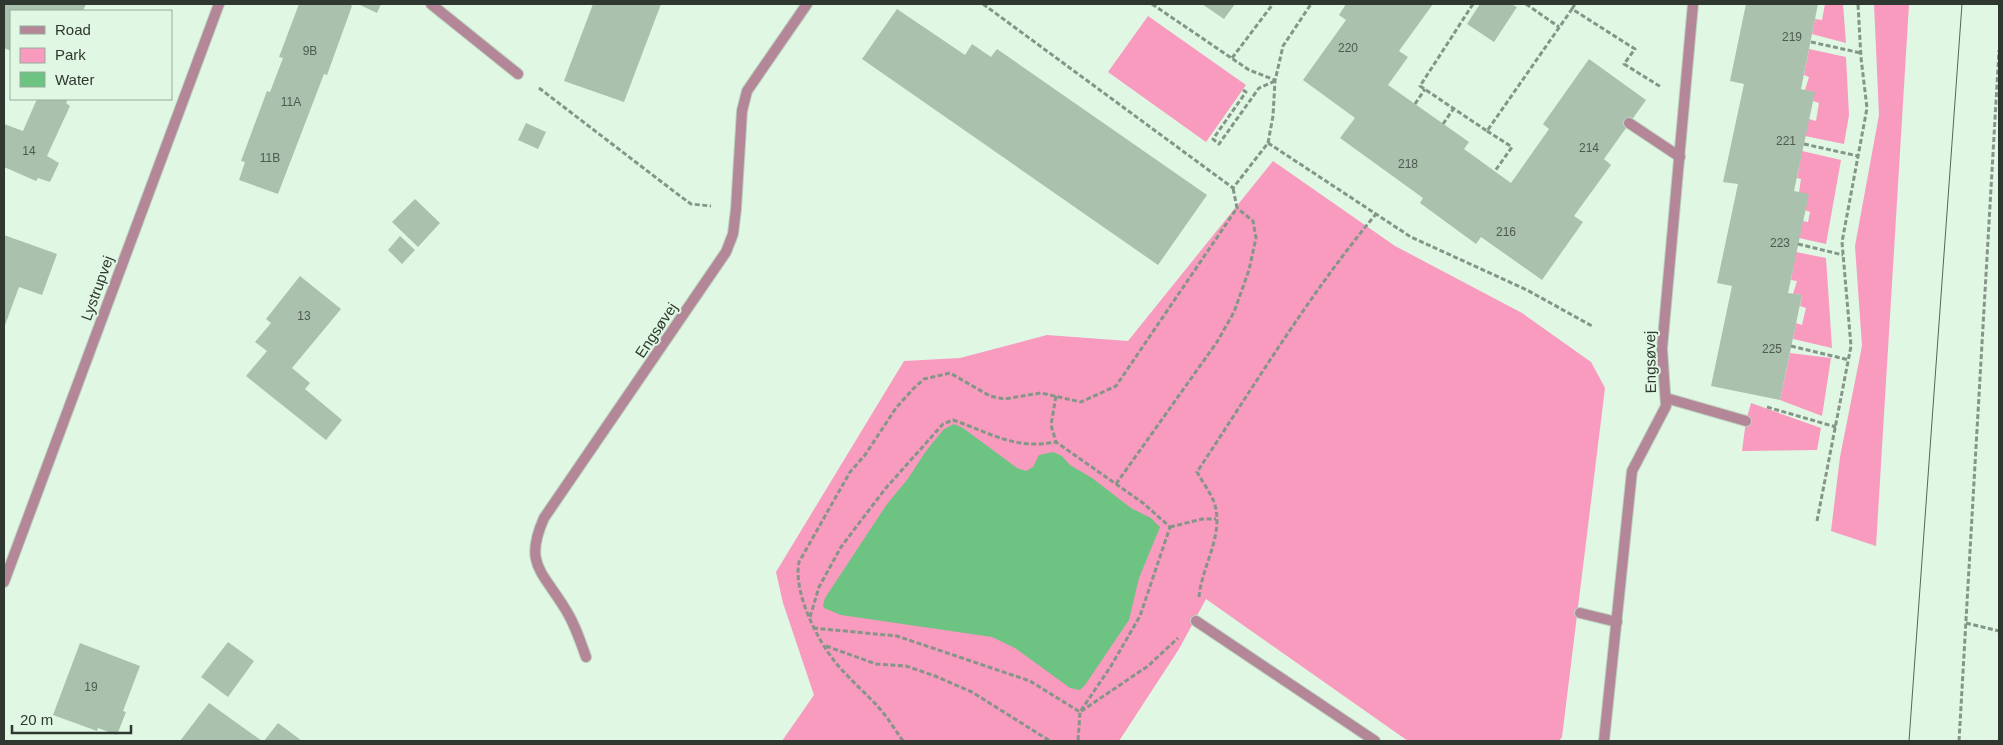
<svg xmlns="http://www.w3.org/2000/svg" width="2003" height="745" viewBox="0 0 2003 745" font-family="Arial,sans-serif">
<rect width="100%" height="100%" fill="#dff7e3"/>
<g fill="#f99abf">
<path d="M1825,4h18l3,39 -34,-9 3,-15 7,1z"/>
<path d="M1874,4h35l-33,542 -45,-15 9,-74 22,-111 -7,-100 24,-131z"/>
<path d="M1148,16l98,69 -40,57 -98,-70z"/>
<path d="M1809,49l37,8 3,58 -5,29 -39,-8 4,-17 7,2 3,-18 -6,-2 1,-9 -9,-2 4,-13 -5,-2z"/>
<path d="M1802,151l39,9 -15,84 -27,-6 4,-17 5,1 2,-10 -5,-2 -6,-18 2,-13 -4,-1z"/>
<path d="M1273,161l122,85 127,67 69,49 14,26 -43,349 -3,4h-151l-202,-142 -27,50 -60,92h-337l32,-46 -31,-92 -7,-31 128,-211 56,-3 87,-23 81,6z"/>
<path d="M1796,252l30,6 6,90 -39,-9 3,-16 6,2 4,-17 -6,-2 2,-11 -9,-1 4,-13 -6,-1z"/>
<path d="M1790,353l41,5 -9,58 -42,-16z"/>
<path d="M1751,403l70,25 -4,22 -75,1 4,-30z"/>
</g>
<path fill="#6dc381" d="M954,424l9,4 54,40 9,3 7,-4 6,-12 14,-3 9,4 8,9 22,13 39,30 20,10 9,9 -21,51 -10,42 -44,65 -5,5 -10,-2 -55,-40 -23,-11 -151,-22 -17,-7 -1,-3 2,-7 62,-94 20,-24 19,-29 18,-22z"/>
<g fill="#aac1ae">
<path d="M4,4h82l-3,7h-72v40l-7,-3z"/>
<path d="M299,4h51l2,2 -25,69 -3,-1 -46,120 -39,-14 6,-18 -4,-1 26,-70 3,1 13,-34 -4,-1z"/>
<path d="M360,4h21l-4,9 -17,-8z"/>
<path d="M593,4h68l-37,98 -60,-21z"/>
<path d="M1202,4h33l-11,15z"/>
<path d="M1346,4h87l-34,47 9,6 -20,28 81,57 -5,7 47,34 38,-54 -6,-5 46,-65 57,41 -42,59 7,6 -37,51 9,6 -41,58 -61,-43 -5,7 -56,-41 3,-5 -83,-60 15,-20 -52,-38 43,-60 -7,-5z"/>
<path d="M1480,4h31l6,3 -23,35 -27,-18z"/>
<path d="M1746,4h72l-17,85 14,3 -21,99 15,3 -21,99 14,2 -22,105 -69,-14 21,-100 -15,-3 21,-99 -15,-2 21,-98 -14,-3z"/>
<path d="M897,9l68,46 7,-11 19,13 6,-8 210,146 -49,70 -296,-206z"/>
<path d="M37,99h31l-2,4 4,3 -23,50 12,7 -9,19 -12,-4 -2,3 -32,-14v-43l19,7z"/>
<path d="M526,123l20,9 -8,17 -20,-9z"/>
<path d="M415,199l25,24 -22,24 -26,-25z"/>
<path d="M4,235l53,19 -15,41 -23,-8 -15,41z"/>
<path d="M400,236l15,14 -13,14 -14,-14z"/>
<path d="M300,276l41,33 -49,59 18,15 -5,6 37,31 -16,20 -80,-64 21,-25 -12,-9 16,-19 -5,-4z"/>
<path d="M228,642l26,19 -26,36 -27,-20z"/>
<path d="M80,643l60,23 -17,45 3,1 -9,23 -19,-7 -1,3 -44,-16z"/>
<path d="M209,703l53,38h-82z"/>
<path d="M278,723l24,18h-38z"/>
</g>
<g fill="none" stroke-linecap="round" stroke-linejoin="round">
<defs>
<g id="service">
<path d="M431,4l87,70"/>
<path d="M1629,123l51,34"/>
<path d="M1666,398l80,23"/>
<path d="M1580,613l37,9"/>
<path d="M1196,621l179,120"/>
</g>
<g id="minor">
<path d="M586,657c-6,-17 -12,-35 -22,-50 -23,-37 -40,-44 -20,-89l182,-266 7,-18 3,-25 6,-98 5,-20 60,-87"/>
<path d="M1604,741l28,-270 34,-65 -4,-57 31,-345"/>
</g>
<path id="tertiary" d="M4,582l215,-578"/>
</defs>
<use href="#service" stroke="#bcd1bf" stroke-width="12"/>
<use href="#minor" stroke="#bcd1bf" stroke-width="12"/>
<use href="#tertiary" stroke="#bcd1bf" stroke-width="12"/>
<g stroke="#859688" stroke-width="3" stroke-dasharray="5 2.5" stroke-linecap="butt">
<path d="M983,4l250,184 35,-45 5,-27 2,-35 8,-35 28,-42"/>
<path d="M1152,4l97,66 26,10"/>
<path d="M1473,4l-53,82 67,45 85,-122 63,40 -11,15 37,23"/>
<path d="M1526,4l33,23"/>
<path d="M1572,9l3,-5"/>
<path d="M1811,42l50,11"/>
<path d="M1232,58l41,-54"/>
<path d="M539,88l141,108 11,8 20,2"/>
<path d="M1243,90l3,2 -33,47 6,5 40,-56 16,-7"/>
<path d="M1415,104l10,-15"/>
<path d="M1443,124l11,-16"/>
<path d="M1487,131l25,16 -17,24"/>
<path d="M1268,143l143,94 116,53 65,36"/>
<path d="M1804,144l54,12"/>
<path d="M1798,244l45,11"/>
<path d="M1791,346l58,14"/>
<path d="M1056,396l-5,29 5,17 87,61 27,24 -30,89 -29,50 -31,46 -2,29"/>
<path d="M1767,407l69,20"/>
<path d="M1116,484l101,-142 17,-30 15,-42 7,-32 -3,-17 -16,-13"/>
<path d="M1817,521l34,-175 -9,-104 25,-134 -6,-50 -3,-54"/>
<path d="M1170,527l32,-8h14"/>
<path d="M1199,597c3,-32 26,-63 15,-95 -4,-10 -12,-21 -17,-30 57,-86 113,-179 179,-258"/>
<path d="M810,617l9,-30 22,-40 44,-58 58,-65 10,-4c38,13 61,30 103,22"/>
<path d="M1966,623l33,8"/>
<path d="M813,628l84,8 133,45 50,31 68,-46 30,-28"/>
<path d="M826,646l50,18 30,2 29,10 37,16 78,49"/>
<path d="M903,741c-7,-10 -14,-21 -22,-31 -14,-16 -31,-30 -45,-47 -19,-23 -43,-71 -37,-101l51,-90 15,-17 31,-47 17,-19 11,-10 26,-6 40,23 14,3 37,-6 40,9 35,-16 121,-178 -4,-20"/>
<path d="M1959,741l40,-691"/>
</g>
<use href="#service" stroke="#b38797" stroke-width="10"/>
<use href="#minor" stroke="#b38797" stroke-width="10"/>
<use href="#tertiary" stroke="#b38797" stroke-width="10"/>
<path stroke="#58655a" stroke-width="1" d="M1909,741l53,-737"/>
</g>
<g text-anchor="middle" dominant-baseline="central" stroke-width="4" stroke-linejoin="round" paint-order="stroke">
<g font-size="12" fill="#4e5a50">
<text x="1792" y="37">219</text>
<text x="1348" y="48">220</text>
<text x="310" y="51">9B</text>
<text x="291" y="102">11A</text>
<text x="1786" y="141">221</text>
<text x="1589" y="148">214</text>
<text x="29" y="151">14</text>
<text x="270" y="158">11B</text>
<text x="1408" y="164">218</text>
<text x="1506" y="232">216</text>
<text x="1780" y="243">223</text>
<text x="304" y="316">13</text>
<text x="1772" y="349">225</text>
<text x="91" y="687">19</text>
</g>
<g font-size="15" fill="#2f3830" stroke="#dff7e3">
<text transform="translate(97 288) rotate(-70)">Lystrupvej</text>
<text transform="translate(656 330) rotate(-56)">Engsøvej</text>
<text transform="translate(1650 362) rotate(-91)">Engsøvej</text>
</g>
</g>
<rect width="2003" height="745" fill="none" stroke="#2f3830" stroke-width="10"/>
<rect x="10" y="10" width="162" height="90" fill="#dff7e3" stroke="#99ab9b"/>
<rect x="20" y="26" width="25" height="8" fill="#b38797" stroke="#99ab9b"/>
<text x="55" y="35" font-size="15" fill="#2f3830">Road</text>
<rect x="20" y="48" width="25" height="15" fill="#f99abf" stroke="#99ab9b"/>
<text x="55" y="60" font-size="15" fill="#2f3830">Park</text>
<rect x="20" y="72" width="25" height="15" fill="#6dc381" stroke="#99ab9b"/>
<text x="55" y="85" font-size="15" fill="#2f3830">Water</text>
<path d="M12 725v8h119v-8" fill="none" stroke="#2f3830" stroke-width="2.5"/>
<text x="20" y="725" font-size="15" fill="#2f3830" stroke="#dff7e3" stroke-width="4" paint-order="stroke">20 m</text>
</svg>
